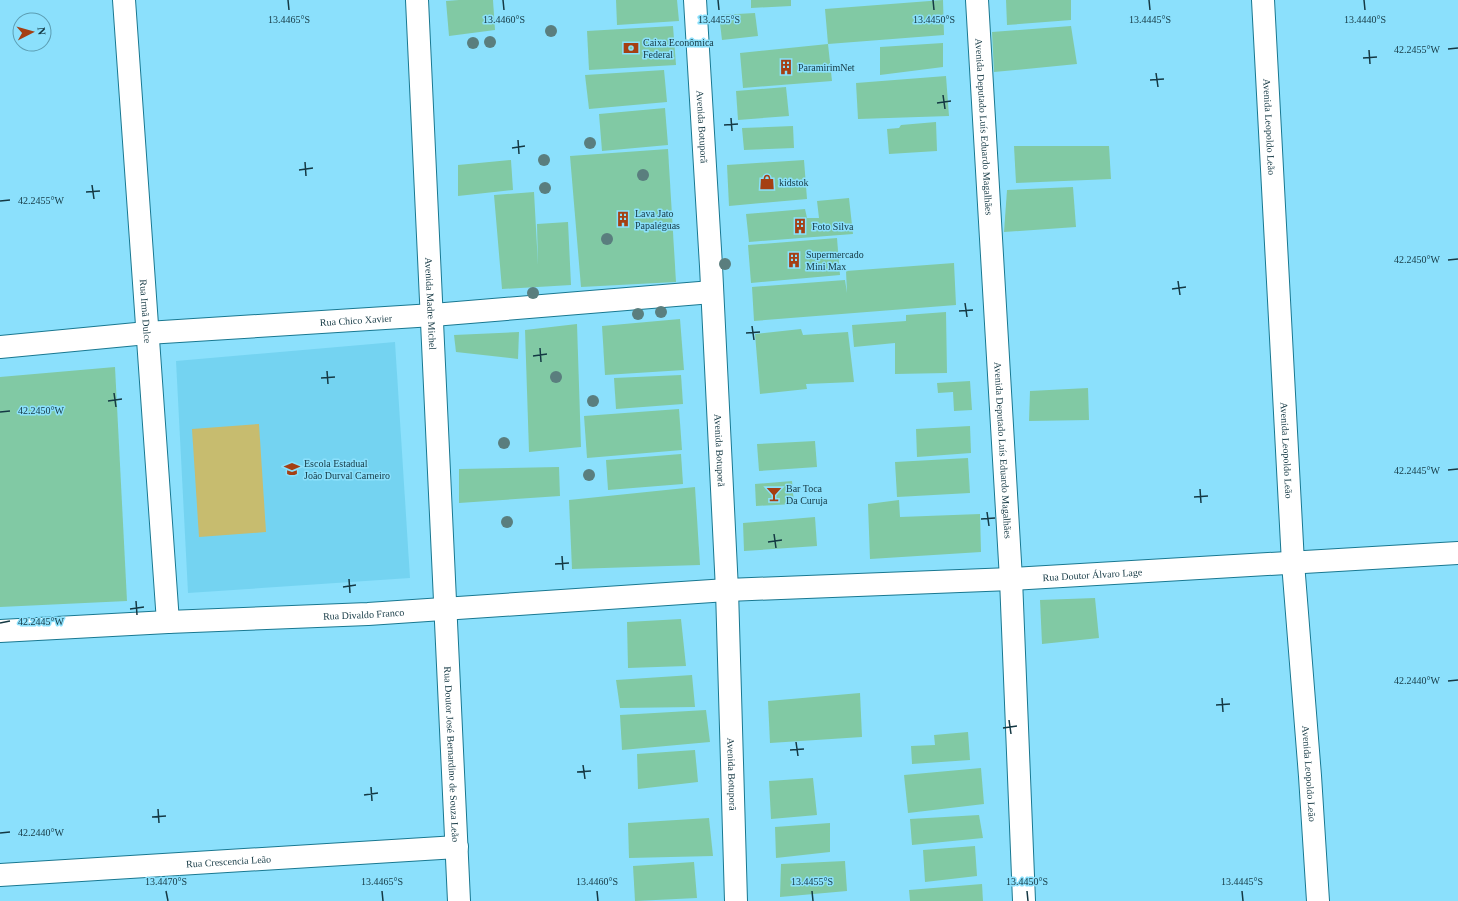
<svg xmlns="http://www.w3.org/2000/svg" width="1458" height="901" viewBox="0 0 1458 901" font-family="'Times New Roman',serif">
<rect width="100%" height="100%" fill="#8be0fc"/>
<path fill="#74d3f1" d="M395,342l15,236 -222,15 -12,-232z"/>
<path fill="#c7bc6f" d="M259,424l7,108 -67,5 -7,-108z"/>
<g fill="#81c9a4">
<path d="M459,0h34l2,30 -46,6 -3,-35z"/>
<path d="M616,0h61l2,21 -62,4z"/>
<path d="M751,0h40v6l-40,2z"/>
<path d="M943,0l1,35 -116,9 -3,-35z"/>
<path d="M1006,0h65v20l-64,5z"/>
<path d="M755,13l3,23 -36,4 -3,-25z"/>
<path d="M673,26l3,39 -87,5 -2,-39z"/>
<path d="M1071,26l6,38 -83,8 -2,-40z"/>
<path d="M943,43v24l-63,8v-28z"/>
<path d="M828,44l4,37 -89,7 -3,-35z"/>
<path d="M664,70l3,32 -78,7 -4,-34z"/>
<path d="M946,76l3,40 -91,3 -2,-36z"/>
<path d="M786,87l3,29 -51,4 -2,-29z"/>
<path d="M665,108l3,37 -66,6 -3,-37z"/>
<path d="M936,122l1,29 -48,3 -2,-25 12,-1 2,-3z"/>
<path d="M793,126l1,22 -50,2 -2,-22z"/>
<path d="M1014,146h95l2,33 -95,4z"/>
<path d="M668,149l8,133 -95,5 -11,-131z"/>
<path d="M511,160l2,30 -55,6v-31z"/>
<path d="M804,160l3,39 -78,7 -2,-41z"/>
<path d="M1073,187l3,40 -72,5 3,-42z"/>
<path d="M534,192l4,73 -1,-41 31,-2 3,63 -69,4 -8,-94z"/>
<path d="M849,198l4,36 -104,8 -3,-28 59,-5 2,9h12l-2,-17z"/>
<path d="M837,238l3,37 -89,8 -3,-38z"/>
<path d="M954,263l2,42 -202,16 -2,-34 93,-7 2,13 -1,-22z"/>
<path d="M946,312l1,61 -52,1v-31l-41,4 -2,-22 54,-4v-6z"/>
<path d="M680,319l4,51 -79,5 -3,-49z"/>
<path d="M577,324l4,123 -52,5 -4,-122z"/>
<path d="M801,329l2,6 45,-3 6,50 -48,2 1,5 -47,5 -5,-60z"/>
<path d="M519,332l-1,27 -62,-7 -2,-17z"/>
<path d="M115,367l12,234 -127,6v-230z"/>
<path d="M681,375l2,29 -67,5 -2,-31z"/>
<path d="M970,381l2,29 -18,1 -1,-19 -15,1 -1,-10z"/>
<path d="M1088,388l1,32 -60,1 1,-30z"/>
<path d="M679,409l3,41 -95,8 -3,-42z"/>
<path d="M970,426l1,27 -54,4 -1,-28z"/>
<path d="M815,441l2,26 -58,4 -2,-27z"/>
<path d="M681,454l2,30 -75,6 -2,-30z"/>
<path d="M968,458l2,35 -73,4 -2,-35z"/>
<path d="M559,467l1,29 -101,7v-34z"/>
<path d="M792,481l2,23 -38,2 -1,-22z"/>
<path d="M695,487l5,78 -128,4 -3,-69z"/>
<path d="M899,500l1,17 80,-3 1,38 -111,7 -2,-55z"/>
<path d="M815,517l2,29 -73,5 -1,-28z"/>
<path d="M1095,598l4,40 -57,6 -2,-44z"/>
<path d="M681,619l5,47 -58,2 -1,-46z"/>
<path d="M692,675l3,32 -75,1 -4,-28z"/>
<path d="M860,693l2,44 -92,6 -2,-42z"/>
<path d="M706,710l4,32 -88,8 -2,-35z"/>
<path d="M968,732l2,28 -58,4 -1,-18 24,-1 -1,-10z"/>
<path d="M695,750l3,32 -60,7 -1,-35z"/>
<path d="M981,768l3,36 -76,9 -4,-38z"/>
<path d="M813,778l4,37 -46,4 -2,-38z"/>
<path d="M979,815l4,23 -71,7 -2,-26z"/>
<path d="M709,818l4,38 -84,2 -1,-35z"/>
<path d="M830,823v29l-54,6 -1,-31z"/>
<path d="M975,846l2,30 -52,6 -2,-32z"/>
<path d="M845,861l2,30 -67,6 1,-33z"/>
<path d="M694,862l3,36 -62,3 -2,-35z"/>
<path d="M982,884l1,17h-73l-1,-11z"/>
</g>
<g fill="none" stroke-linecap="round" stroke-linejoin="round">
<defs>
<g id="minor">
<path id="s1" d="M124,0l44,622"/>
<path id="s2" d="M417,0l42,901"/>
<path id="s3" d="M695,0l16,266 16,324 9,311"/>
<path id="s4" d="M977,0l34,579 13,322"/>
<path id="s5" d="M1263,0l30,563 17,213 8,125"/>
<path id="s6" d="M0,347l147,-14 286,-18 279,-23"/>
<path id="s7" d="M0,631l168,-9 200,-8 359,-24 284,-11 447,-26"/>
<path id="s8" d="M0,875l457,-28"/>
</g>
</defs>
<use href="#minor" stroke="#197891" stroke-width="24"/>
<use href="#minor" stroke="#fff" stroke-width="22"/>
</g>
<g fill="#5a7e7e">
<circle cx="551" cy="31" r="6"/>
<circle cx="490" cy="42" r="6"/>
<circle cx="473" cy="43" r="6"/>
<circle cx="590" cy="143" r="6"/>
<circle cx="544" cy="160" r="6"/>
<circle cx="643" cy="175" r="6"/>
<circle cx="545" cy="188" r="6"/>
<circle cx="607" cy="239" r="6"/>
<circle cx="725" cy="264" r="6"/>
<circle cx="533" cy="293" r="6"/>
<circle cx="661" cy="312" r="6"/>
<circle cx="638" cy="314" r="6"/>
<circle cx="556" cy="377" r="6"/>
<circle cx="593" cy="401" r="6"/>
<circle cx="504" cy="443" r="6"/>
<circle cx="589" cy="475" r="6"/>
<circle cx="507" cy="522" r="6"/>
</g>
<path fill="none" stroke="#153944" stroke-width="1.5" d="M288,0l1,10M503,0l1,10M718,0l1,10M933,0l1,10M1149,0l1,10M1364,0l1,10M1448,49l10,-1M1369,50l1,14M1363,58l14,-1M1156,73l2,14M1150,80l14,-1M943,95l2,14M937,103l14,-2M731,118l1,13M724,125l14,-1M518,140l1,14M512,148l13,-2M305,162l1,14M299,170l14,-2M92,185l2,14M86,192l14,-1M0,201l10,-1M1448,260l10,-1M1178,281l2,14M1172,289l14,-2M965,303l2,14M959,311l14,-1M752,326l2,14M746,333l14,-1M540,348l1,14M533,356l14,-2M327,371l1,13M321,378l14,-1M114,393l2,14M108,401l14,-2M0,412l10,-1M1448,470l10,-1M1200,489l1,14M1194,497l14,-1M987,512l2,14M981,519l14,-1M774,534l2,14M768,542l14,-2M562,556l1,14M555,564l14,-1M349,579l1,14M343,587l13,-2M136,601l1,14M130,609l14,-2M0,623l10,-2M1448,681l10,-1M1222,698l1,14M1216,705l14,-1M1009,720l2,14M1003,728l14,-2M796,742l2,14M790,750l14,-1M583,765l2,14M577,772l14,-1M371,787l1,14M364,795l14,-2M158,809l1,14M152,817l14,-1M0,833l10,-1M166,891l2,10M382,891l1,10M597,891l1,10M812,891l1,10M1027,891l1,10M1242,891l1,10"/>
<defs>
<symbol id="bank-bare" viewBox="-9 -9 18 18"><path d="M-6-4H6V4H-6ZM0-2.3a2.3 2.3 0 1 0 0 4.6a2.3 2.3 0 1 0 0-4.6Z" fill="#a53f13" stroke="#8be0fc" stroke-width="2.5" paint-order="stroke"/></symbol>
<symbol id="building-bare" viewBox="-9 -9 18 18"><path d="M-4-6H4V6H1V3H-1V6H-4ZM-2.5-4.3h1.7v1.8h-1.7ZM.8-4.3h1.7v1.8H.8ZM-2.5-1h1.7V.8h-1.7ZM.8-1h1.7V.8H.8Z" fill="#a53f13" stroke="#8be0fc" stroke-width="2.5" paint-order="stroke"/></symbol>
<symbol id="shop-bare" viewBox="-9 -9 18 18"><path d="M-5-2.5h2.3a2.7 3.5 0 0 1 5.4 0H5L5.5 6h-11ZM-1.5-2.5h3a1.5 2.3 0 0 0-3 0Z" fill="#a53f13" stroke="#8be0fc" stroke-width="2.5" paint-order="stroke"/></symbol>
<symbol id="school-bare" viewBox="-9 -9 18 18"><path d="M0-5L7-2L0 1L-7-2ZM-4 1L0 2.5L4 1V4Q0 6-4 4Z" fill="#a53f13" stroke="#8be0fc" stroke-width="2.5" paint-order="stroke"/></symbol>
<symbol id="bar-bare" viewBox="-9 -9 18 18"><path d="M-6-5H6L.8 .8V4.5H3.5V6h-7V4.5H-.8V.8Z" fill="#a53f13" stroke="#8be0fc" stroke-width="2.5" paint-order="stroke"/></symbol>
</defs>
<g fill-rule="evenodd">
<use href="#bank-bare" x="620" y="37" width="22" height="22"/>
<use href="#building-bare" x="775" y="56" width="22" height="22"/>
<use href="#shop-bare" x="756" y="171" width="22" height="22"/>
<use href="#building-bare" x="612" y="208" width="22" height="22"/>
<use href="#building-bare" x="789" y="215" width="22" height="22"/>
<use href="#building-bare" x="783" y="249" width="22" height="22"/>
<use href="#school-bare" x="281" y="458" width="22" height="22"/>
<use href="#bar-bare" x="763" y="483" width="22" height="22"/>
</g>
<g text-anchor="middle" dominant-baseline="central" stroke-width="3" stroke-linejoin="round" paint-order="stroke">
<g font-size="10" fill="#153944" stroke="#8be0fc" text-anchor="start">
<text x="643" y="42">Caixa Econômica<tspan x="643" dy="12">Federal</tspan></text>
<text x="798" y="67">ParamirimNet</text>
<text x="779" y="182">kidstok</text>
<text x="635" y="213">Lava Jato<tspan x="635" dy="12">Papaléguas</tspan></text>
<text x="812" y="226">Foto Silva</text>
<text x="806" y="254">Supermercado<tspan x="806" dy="12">Mini Max</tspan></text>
<text x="304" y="463">Escola Estadual<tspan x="304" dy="12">João Durval Carneiro</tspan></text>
<text x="786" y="488">Bar Toca<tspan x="786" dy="12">Da Curuja</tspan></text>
</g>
<g font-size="10" fill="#153944" stroke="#8be0fc">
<text stroke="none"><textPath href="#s3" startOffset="127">Avenida Botuporã</textPath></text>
<text stroke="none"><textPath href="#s4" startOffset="127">Avenida Deputado Luís Eduardo Magalhães</textPath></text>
<text stroke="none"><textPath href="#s5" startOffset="127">Avenida Leopoldo Leão</textPath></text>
<text stroke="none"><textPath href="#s2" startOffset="304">Avenida Madre Michel</textPath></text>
<text stroke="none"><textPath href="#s1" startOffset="312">Rua Irmã Dulce</textPath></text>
<text stroke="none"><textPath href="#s6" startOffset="357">Rua Chico Xavier</textPath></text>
<text stroke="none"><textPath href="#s3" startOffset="451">Avenida Botuporã</textPath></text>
<text stroke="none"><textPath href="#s4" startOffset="451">Avenida Deputado Luís Eduardo Magalhães</textPath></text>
<text stroke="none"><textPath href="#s5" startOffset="451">Avenida Leopoldo Leão</textPath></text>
<text stroke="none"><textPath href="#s7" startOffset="1094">Rua Doutor Álvaro Lage</textPath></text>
<text stroke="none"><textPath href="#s7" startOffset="364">Rua Divaldo Franco</textPath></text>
<text stroke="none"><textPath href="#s2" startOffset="755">Rua Doutor José Bernardino de Souza Leão</textPath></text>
<text stroke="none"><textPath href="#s3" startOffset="775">Avenida Botuporã</textPath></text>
<text stroke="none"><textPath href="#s5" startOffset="775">Avenida Leopoldo Leão</textPath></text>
<text stroke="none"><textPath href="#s8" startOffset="229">Rua Crescencia Leão</textPath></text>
</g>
</g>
<g font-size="10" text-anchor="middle" fill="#153944" stroke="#8be0fc" stroke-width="3" stroke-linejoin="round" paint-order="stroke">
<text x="289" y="23">13.4465°S</text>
<text x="504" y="23">13.4460°S</text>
<text x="719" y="23">13.4455°S</text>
<text x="934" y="23">13.4450°S</text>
<text x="1150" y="23">13.4445°S</text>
<text x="1365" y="23">13.4440°S</text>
<text x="1417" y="53">42.2455°W</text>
<text x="41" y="204">42.2455°W</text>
<text x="1417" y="263">42.2450°W</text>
<text x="41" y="414">42.2450°W</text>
<text x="1417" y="474">42.2445°W</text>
<text x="41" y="625">42.2445°W</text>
<text x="1417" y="684">42.2440°W</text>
<text x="41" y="836">42.2440°W</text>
<text x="166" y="885">13.4470°S</text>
<text x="382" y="885">13.4465°S</text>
<text x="597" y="885">13.4460°S</text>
<text x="812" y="885">13.4455°S</text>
<text x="1027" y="885">13.4450°S</text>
<text x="1242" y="885">13.4445°S</text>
</g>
<g transform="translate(32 32) rotate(84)"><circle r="19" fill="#8be0fc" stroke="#5c9db2"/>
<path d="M0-3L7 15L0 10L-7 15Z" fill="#a53f13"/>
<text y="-6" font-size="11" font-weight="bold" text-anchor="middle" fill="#153944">N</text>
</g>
</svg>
